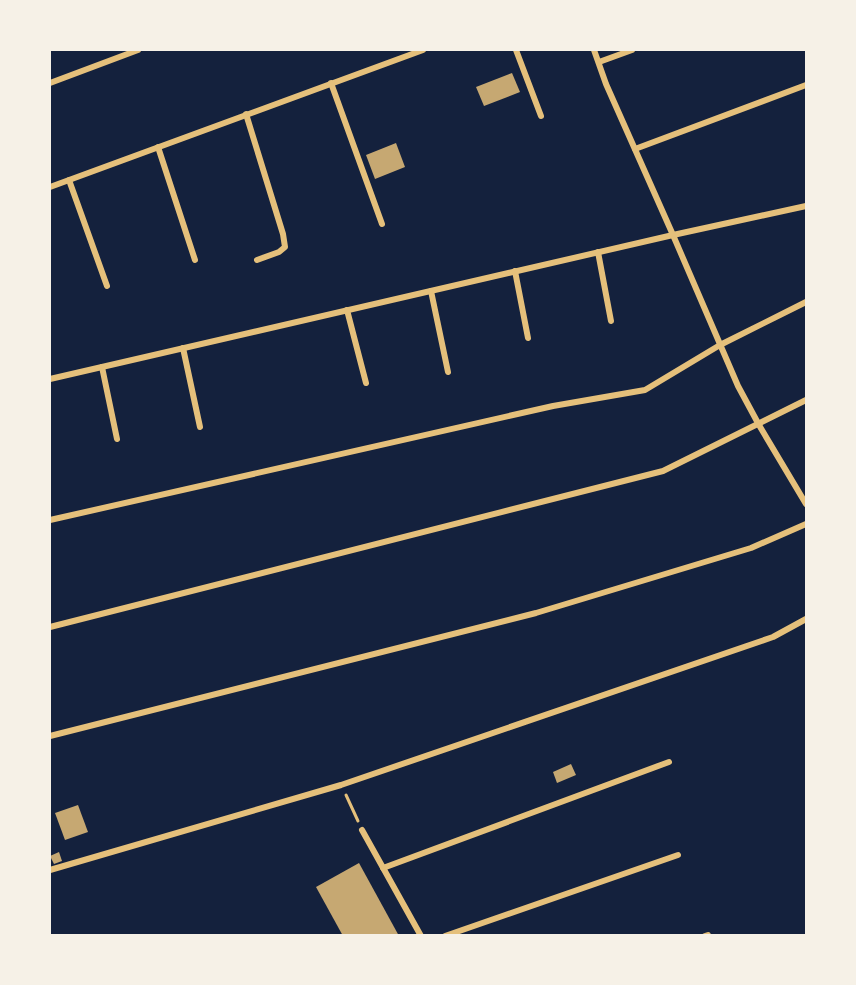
<svg xmlns="http://www.w3.org/2000/svg" width="856" height="985" viewBox="0 0 856 985" font-family="'Fira Sans',sans-serif">
<rect width="100%" height="100%" fill="#14213d"/>
<g fill="#c6a872">
<path d="M512,73l8,19 -36,14 -8,-19z"/>
<path d="M396,143l9,24 -30,12 -9,-24z"/>
<path d="M571,764l5,11 -19,8 -4,-11z"/>
<path d="M78,805l10,27 -23,8 -10,-27z"/>
<path d="M59,852l3,9 -8,3 -4,-8z"/>
<path d="M359,863l40,73h-56l-27,-49z"/>
</g>
<g fill="none" stroke-linecap="round" stroke-linejoin="round">
<path stroke="#e5c07b" stroke-width="3" d="M346,795l12,26"/>
<g stroke="#e5c07b" stroke-width="6">
<path d="M516,50l25,66"/>
<path d="M594,50l12,34 67,151 65,151 21,39 47,79"/>
<path d="M599,62l33,-12"/>
<path d="M50,83l88,-33"/>
<path d="M331,83l51,141"/>
<path d="M246,114l37,120 2,13 -6,5 -22,8"/>
<path d="M158,147l37,113"/>
<path d="M635,149l171,-64"/>
<path d="M69,180l38,106"/>
<path d="M50,187l373,-137"/>
<path d="M598,252l13,69"/>
<path d="M515,271l13,67"/>
<path d="M431,291l17,81"/>
<path d="M347,310l19,73"/>
<path d="M183,348l17,79"/>
<path d="M102,367l15,72"/>
<path d="M50,379l623,-144 133,-29"/>
<path d="M50,520l503,-114 92,-16 75,-45 86,-43"/>
<path d="M50,627l613,-156 143,-71"/>
<path d="M50,736l486,-123 215,-65 55,-24"/>
<path d="M362,830l59,106"/>
<path d="M383,868l286,-106"/>
<path d="M50,870l291,-85 432,-148 33,-18"/>
<path d="M445,936l233,-81"/>
<path d="M705,936l3,-1"/>
</g>
</g>
<rect width="856" height="985" fill="none" stroke="#f6f1e7" stroke-width="102"/>
</svg>
